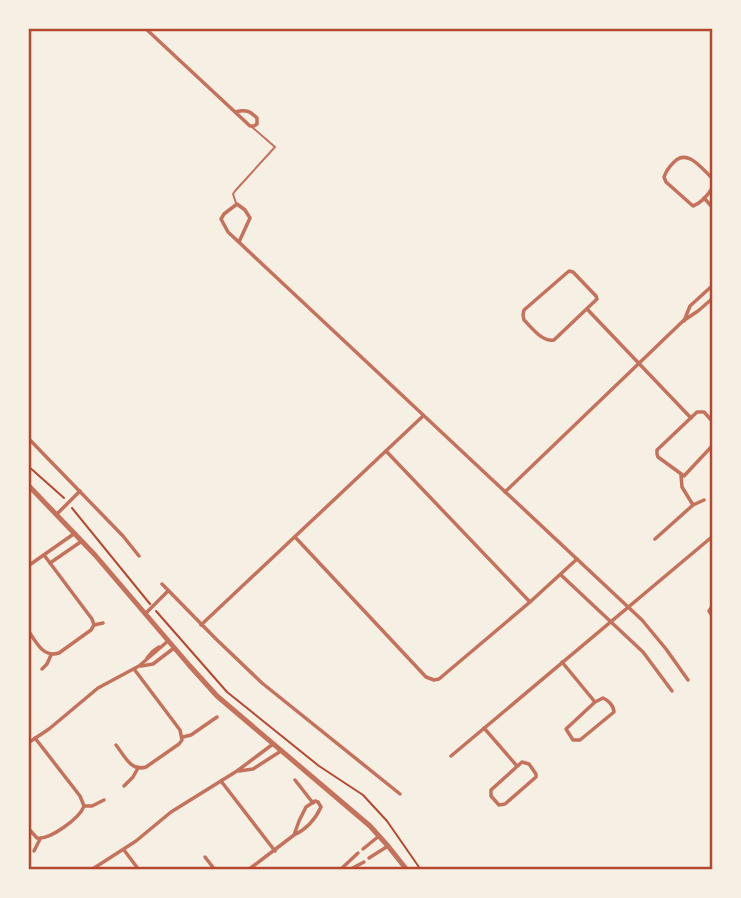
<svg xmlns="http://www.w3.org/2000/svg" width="741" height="898" viewBox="0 0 741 898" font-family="Roboto,sans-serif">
<rect width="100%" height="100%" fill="#f6efe4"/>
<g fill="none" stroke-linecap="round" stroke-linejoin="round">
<g stroke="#b5482f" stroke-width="2">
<path d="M28,466l36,32"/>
<path d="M72,508l78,96"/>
<path d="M156,611l71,81 92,74 44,29 24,26 34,49"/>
</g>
<path stroke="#c5725c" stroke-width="2" d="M236,203l-3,-9 2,-3 40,-44 -23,-20"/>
<g stroke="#c5725c" stroke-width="3.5">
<path d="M145,28l105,98h4l3,-2v-6c-7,-7 -11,-9 -22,-6"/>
<path d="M713,179c-11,-10 -25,-31 -39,-17 -5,5 -8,9 -10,15l2,5 27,24c8,-3 15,-11 20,-19"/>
<path d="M704,198l9,10"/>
<path d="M239,242l11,-24 -5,-8 -8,-6 -13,10 -3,5 7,13 414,388 24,29 22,31"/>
<path d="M569,271l4,1 23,24 1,3 -43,41c-12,2 -22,-12 -30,-20l-1,-5 1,-5z"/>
<path d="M587,309l104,109"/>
<path d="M684,321l6,-15 23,-21"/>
<path d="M713,422l-9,-10h-7l-40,38v4l1,3 26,19 29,-31"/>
<path d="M28,438l95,98 16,20"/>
<path d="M386,451l144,151"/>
<path d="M681,475l1,12 11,18"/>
<path d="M505,492l178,-171 15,-10 15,-13"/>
<path d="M57,514l23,-23"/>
<path d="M295,537l131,140 8,3 5,-1 91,-77 47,-43"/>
<path d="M655,539l38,-34 11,-5"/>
<path d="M44,555l48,64 2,6"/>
<path d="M50,563l32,-22"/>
<path d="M28,566l47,-33"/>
<path d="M561,575l82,77 29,39"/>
<path d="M162,584l54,55 46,44 138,111"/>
<path d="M713,605l-4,6 4,6"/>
<path d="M145,614l23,-23"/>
<path d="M201,625l222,-209"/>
<path d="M28,630c8,12 15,28 31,23l32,-23 3,-5 9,-2"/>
<path d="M147,658l5,-6 7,-5"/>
<path d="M562,662l33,40"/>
<path d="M141,666l12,-2 21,-16"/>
<path d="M42,669l5,-5 4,-9"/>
<path d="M603,698c5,2 11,8 11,14l-34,28h-7l-7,-11 29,-27z"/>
<path d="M484,728l33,38"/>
<path d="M183,737l8,-2 26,-18"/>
<path d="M28,743l21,-14 49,-41 41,-22 29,-25"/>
<path d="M116,745c8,10 15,27 30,22l33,-23 3,-4 -2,-10 -46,-61"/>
<path d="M451,756l262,-220"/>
<path d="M522,762l7,2 7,10v3l-31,27 -6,1 -8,-9v-6z"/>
<path d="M239,771l14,-2 28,-18"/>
<path d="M295,780l18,23"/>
<path d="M221,781l54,70"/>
<path d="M124,786l9,-9 5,-9"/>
<path d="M84,806h8l12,-6"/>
<path d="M28,828l9,10c13,2 43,-20 47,-32l-4,-10 -45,-58"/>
<path d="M363,849l16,-13"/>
<path d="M124,850l15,20"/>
<path d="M34,851l6,-12"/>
<path d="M205,857l10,13"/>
<path d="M369,858l19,-12"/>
<path d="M91,870l45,-29 35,-29 66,-41 36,-27"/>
<path d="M248,870l46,-35 5,-14 7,-14 9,-6 3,1 3,5c-6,13 -14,22 -27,28"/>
<path d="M340,870l18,-17"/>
<path d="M349,870l15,-8"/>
</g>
<path stroke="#c5725c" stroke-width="5" d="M28,485l67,70 94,110 28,31 153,130 18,20 19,24"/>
</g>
<rect width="741" height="898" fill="none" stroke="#f6efe4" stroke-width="60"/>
<rect x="30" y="30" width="681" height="838" fill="none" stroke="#b5482f" stroke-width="2.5"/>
</svg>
